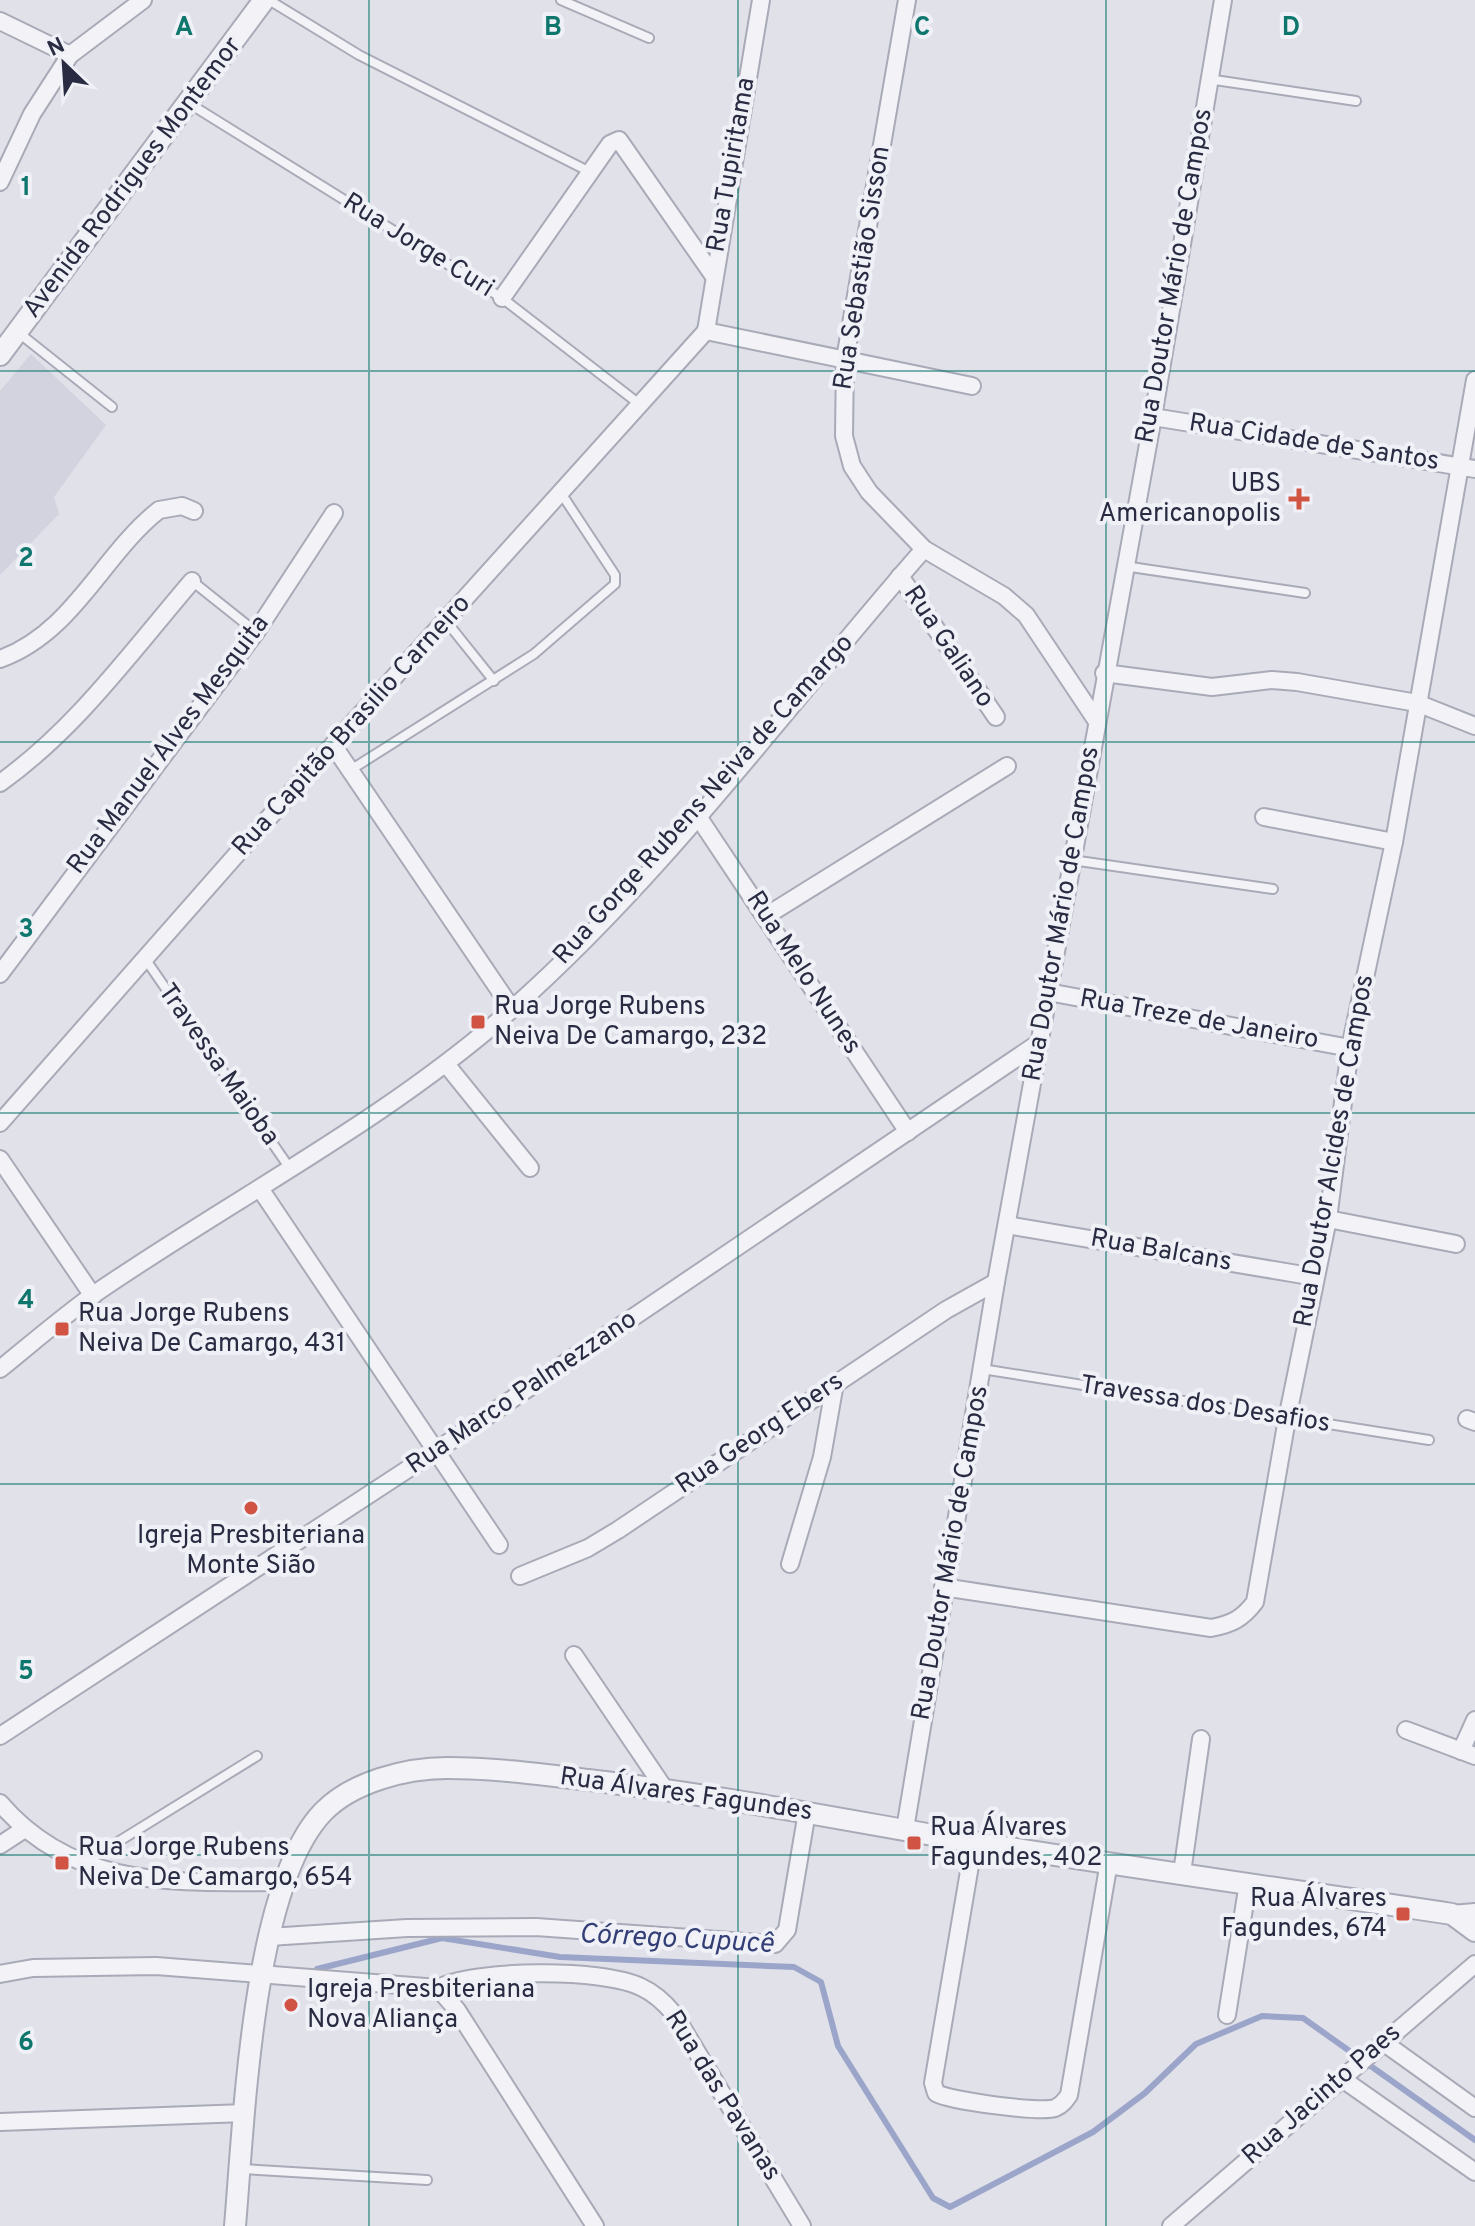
<svg xmlns="http://www.w3.org/2000/svg" width="1475" height="2226" viewBox="0 0 1475 2226" font-family="Overpass,sans-serif">
<rect width="100%" height="100%" fill="#e0e1e9"/>
<path fill="#d2d3de" d="M31,354l75,71 -52,72 5,17 -59,61v-184z"/>
<g fill="none" stroke-linecap="round" stroke-linejoin="round">
<path stroke="#9ba5ca" stroke-width="6" d="M317,1969l125,-31 118,19 234,10 27,15 17,64 95,152 17,9 143,-75 52,-39 51,-49 66,-28 41,2 172,122"/>
<defs>
<g id="service">
<path d="M269,0l90,55 231,117"/>
<path d="M561,0l88,38"/>
<path d="M1208,79l148,22"/>
<path d="M190,104l312,194 136,105"/>
<path d="M19,333l93,74"/>
<path d="M1124,566l181,27"/>
<path d="M192,581l64,51"/>
<path d="M446,621l48,60"/>
<path d="M352,769l182,-115 81,-70v-9l-54,-82"/>
<path d="M1072,860l201,29"/>
<path d="M146,960l145,210"/>
<path d="M982,1369l447,71"/>
<path d="M87,1861l170,-105"/>
<path d="M242,2169l185,11"/>
</g>
<g id="minor">
<path d="M907,0l-62,359 -1,77 8,30 17,26 55,57 80,47 22,19 70,105"/>
<path d="M0,21l70,34"/>
<path d="M0,182l32,-68 38,-59 73,-55"/>
<path d="M502,298l108,-154 9,-4 94,135"/>
<path d="M706,331l55,-331"/>
<path d="M706,331l266,55"/>
<path d="M1153,417l322,52"/>
<path d="M900,576l96,141"/>
<path d="M0,659c73,-26 102,-104 159,-149l23,-4 12,5"/>
<path d="M1104,673l108,14 60,-7 25,2 120,21 58,23"/>
<path d="M333,745l179,264"/>
<path d="M0,783c76,-54 132,-132 192,-202"/>
<path d="M697,815l211,317"/>
<path d="M1264,817l130,25"/>
<path d="M766,916l241,-150"/>
<path d="M0,974l256,-342 78,-119"/>
<path d="M1048,992l302,56"/>
<path d="M446,1064l84,104"/>
<path d="M0,1123l333,-378 373,-414"/>
<path d="M0,1159l93,137"/>
<path d="M261,1190l238,355"/>
<path d="M1328,1219l128,25"/>
<path d="M1007,1225l308,52"/>
<path d="M0,1369c31,-25 61,-51 93,-74 139,-96 291,-173 418,-285 154,-136 278,-307 413,-461"/>
<path d="M1467,1419l8,3"/>
<path d="M790,1564l32,-107 13,-74"/>
<path d="M520,1576l68,-28 30,-18 328,-220 50,-28"/>
<path d="M943,1587l268,41c21,-4 31,-9 44,-26l32,-183 41,-200 22,-171 44,-206 81,-462"/>
<path d="M574,1655l90,133"/>
<path d="M1406,1730l69,26"/>
<path d="M0,1736l434,-284 606,-410"/>
<path d="M1461,1751l14,-31"/>
<path d="M0,1803c75,88 178,79 283,79"/>
<path d="M905,1829l91,-547 157,-865 70,-417"/>
<path d="M974,1842l-41,241 3,10c14,8 105,20 119,15 7,-3 10,-7 14,-13l40,-233"/>
<path d="M0,1845l23,-15"/>
<path d="M1182,1873l19,-134"/>
<path d="M1452,1914l23,-2"/>
<path d="M269,1937l138,-9 129,-1 239,17 12,-14 20,-118"/>
<path d="M0,1974l33,-6 123,-2 282,22"/>
<path d="M438,1988c39,-19 164,-20 203,-1 13,6 24,16 33,27l128,212"/>
<path d="M438,1988l19,22 138,216"/>
<path d="M1227,2015l21,-132"/>
<path d="M1383,2042l92,66"/>
<path d="M1341,2078l134,94"/>
<path d="M0,2122l245,-9"/>
<path d="M1171,2226l304,-262"/>
</g>
<g id="tertiary">
<path d="M0,355l264,-355"/>
<path d="M235,2226c9,-103 17,-340 88,-414 29,-30 83,-44 124,-44 53,0 106,8 158,14 124,15 245,39 368,60 159,26 319,48 479,72l23,17"/>
</g>
</defs>
<use href="#service" stroke="#a9aab7" stroke-width="12"/>
<use href="#minor" stroke="#a9aab7" stroke-width="20"/>
<use href="#tertiary" stroke="#a9aab7" stroke-width="24"/>
<use href="#service" stroke="#f3f3f7" stroke-width="8"/>
<use href="#minor" stroke="#f3f3f7" stroke-width="16"/>
<use href="#tertiary" stroke="#f3f3f7" stroke-width="20"/>
</g>
<path fill="none" stroke="#0f766e" stroke-width="2" stroke-opacity="0.55" d="M369,0v2226M738,0v2226M1106,0v2226M0,371h1475M0,742h1475M0,1113h1475M0,1484h1475M0,1855h1475"/>
<g fill="#d05343" stroke="#f0f1f7" stroke-width="3">
<path d="M1295 487h8v8h8v8h-8v8h-8v-8h-8v-8h8z"/>
<rect x="470" y="1014" width="16" height="16" rx="4"/>
<rect x="54" y="1321" width="16" height="16" rx="4"/>
<circle cx="251" cy="1508" r="8"/>
<rect x="906" y="1835" width="16" height="16" rx="4"/>
<rect x="54" y="1855" width="16" height="16" rx="4"/>
<rect x="1395" y="1906" width="16" height="16" rx="4"/>
<circle cx="291" cy="2005" r="8"/>
</g>
<g text-anchor="middle" dominant-baseline="central" stroke-width="8" stroke-linejoin="round" paint-order="stroke">
<g font-size="26" fill="#282b41" stroke="#f0f1f7">
<text transform="translate(732 165) rotate(-80)">Rua Tupiritama</text>
<text transform="translate(133 178) rotate(-53)">Avenida Rodrigues Montemor</text>
<text transform="translate(418 246) rotate(32)">Rua Jorge Curi</text>
<text transform="translate(863 268) rotate(-81)">Rua Sebastião Sisson</text>
<text transform="translate(1175 276) rotate(-80)">Rua Doutor Mário de Campos</text>
<text transform="translate(1314 443) rotate(9)">Rua Cidade de Santos</text>
<text transform="translate(948 647) rotate(56)">Rua Galiano</text>
<text transform="translate(352 726) rotate(-48)">Rua Capitão Brasilio Carneiro</text>
<text transform="translate(169 745) rotate(-53)">Rua Manuel Alves Mesquita</text>
<text transform="translate(704 800) rotate(-48)">Rua Gorge Rubens Neiva de Camargo</text>
<text transform="translate(1062 914) rotate(-80)">Rua Doutor Mário de Campos</text>
<text transform="translate(803 973) rotate(57)">Rua Melo Nunes</text>
<text transform="translate(1199 1020) rotate(10)">Rua Treze de Janeiro</text>
<text transform="translate(218 1065) rotate(55)">Travessa Maioba</text>
<text transform="translate(1335 1151) rotate(-80)">Rua Doutor Alcides de Campos</text>
<text transform="translate(1161 1251) rotate(10)">Rua Balcans</text>
<text transform="translate(522 1393) rotate(-34)">Rua Marco Palmezzano</text>
<text transform="translate(1205 1405) rotate(9)">Travessa dos Desafios</text>
<text transform="translate(760 1434) rotate(-34)">Rua Georg Ebers</text>
<text transform="translate(951 1553) rotate(-80)">Rua Doutor Mário de Campos</text>
<text transform="translate(686 1795) rotate(8)">Rua Álvares Fagundes</text>
<text transform="translate(1322 2095) rotate(-41)">Rua Jacinto Paes</text>
<text transform="translate(722 2096) rotate(58)">Rua das Pavanas</text>
</g>
<g font-size="26" fill="#282b41" stroke="#f0f1f7" text-anchor="start">
<text x="1281" y="484" text-anchor="end">UBS<tspan x="1281" dy="30">Americanopolis</tspan></text>
<text x="494" y="1007">Rua Jorge Rubens<tspan x="494" dy="30">Neiva De Camargo, 232</tspan></text>
<text x="78" y="1314">Rua Jorge Rubens<tspan x="78" dy="30">Neiva De Camargo, 431</tspan></text>
<text x="251" y="1536" text-anchor="middle">Igreja Presbiteriana<tspan x="251" dy="30">Monte Sião</tspan></text>
<text x="930" y="1828">Rua Álvares<tspan x="930" dy="30">Fagundes, 402</tspan></text>
<text x="78" y="1848">Rua Jorge Rubens<tspan x="78" dy="30">Neiva De Camargo, 654</tspan></text>
<text x="1387" y="1899" text-anchor="end">Rua Álvares<tspan x="1387" dy="30">Fagundes, 674</tspan></text>
<text x="307" y="1990">Igreja Presbiteriana<tspan x="307" dy="30">Nova Aliança</tspan></text>
</g>
<g font-size="28" font-style="italic" fill="#323e75" stroke="#f0f1f7">
<text transform="translate(676 1940) rotate(3)">Córrego Cupucê</text>
</g>
</g>
<g font-size="26" text-anchor="middle" font-weight="bold" fill="#0f766e" stroke="#f0f1f7" stroke-width="8" stroke-linejoin="round" paint-order="stroke">
<text x="184" y="35">A</text>
<text x="553" y="35">B</text>
<text x="922" y="35">C</text>
<text x="1291" y="35">D</text>
<text x="26" y="195">1</text>
<text x="26" y="566">2</text>
<text x="26" y="937">3</text>
<text x="26" y="1308">4</text>
<text x="26" y="1679">5</text>
<text x="26" y="2050">6</text>
</g>
<g transform="translate(64 64) rotate(335)" stroke="#f0f1f7" stroke-width="6" paint-order="stroke">
<path d="M0-6L14 30L0 20L-14 30Z" fill="#282b41"/>
<text y="-12" font-size="22" font-weight="bold" text-anchor="middle" fill="#282b41">N</text>
</g>
</svg>
